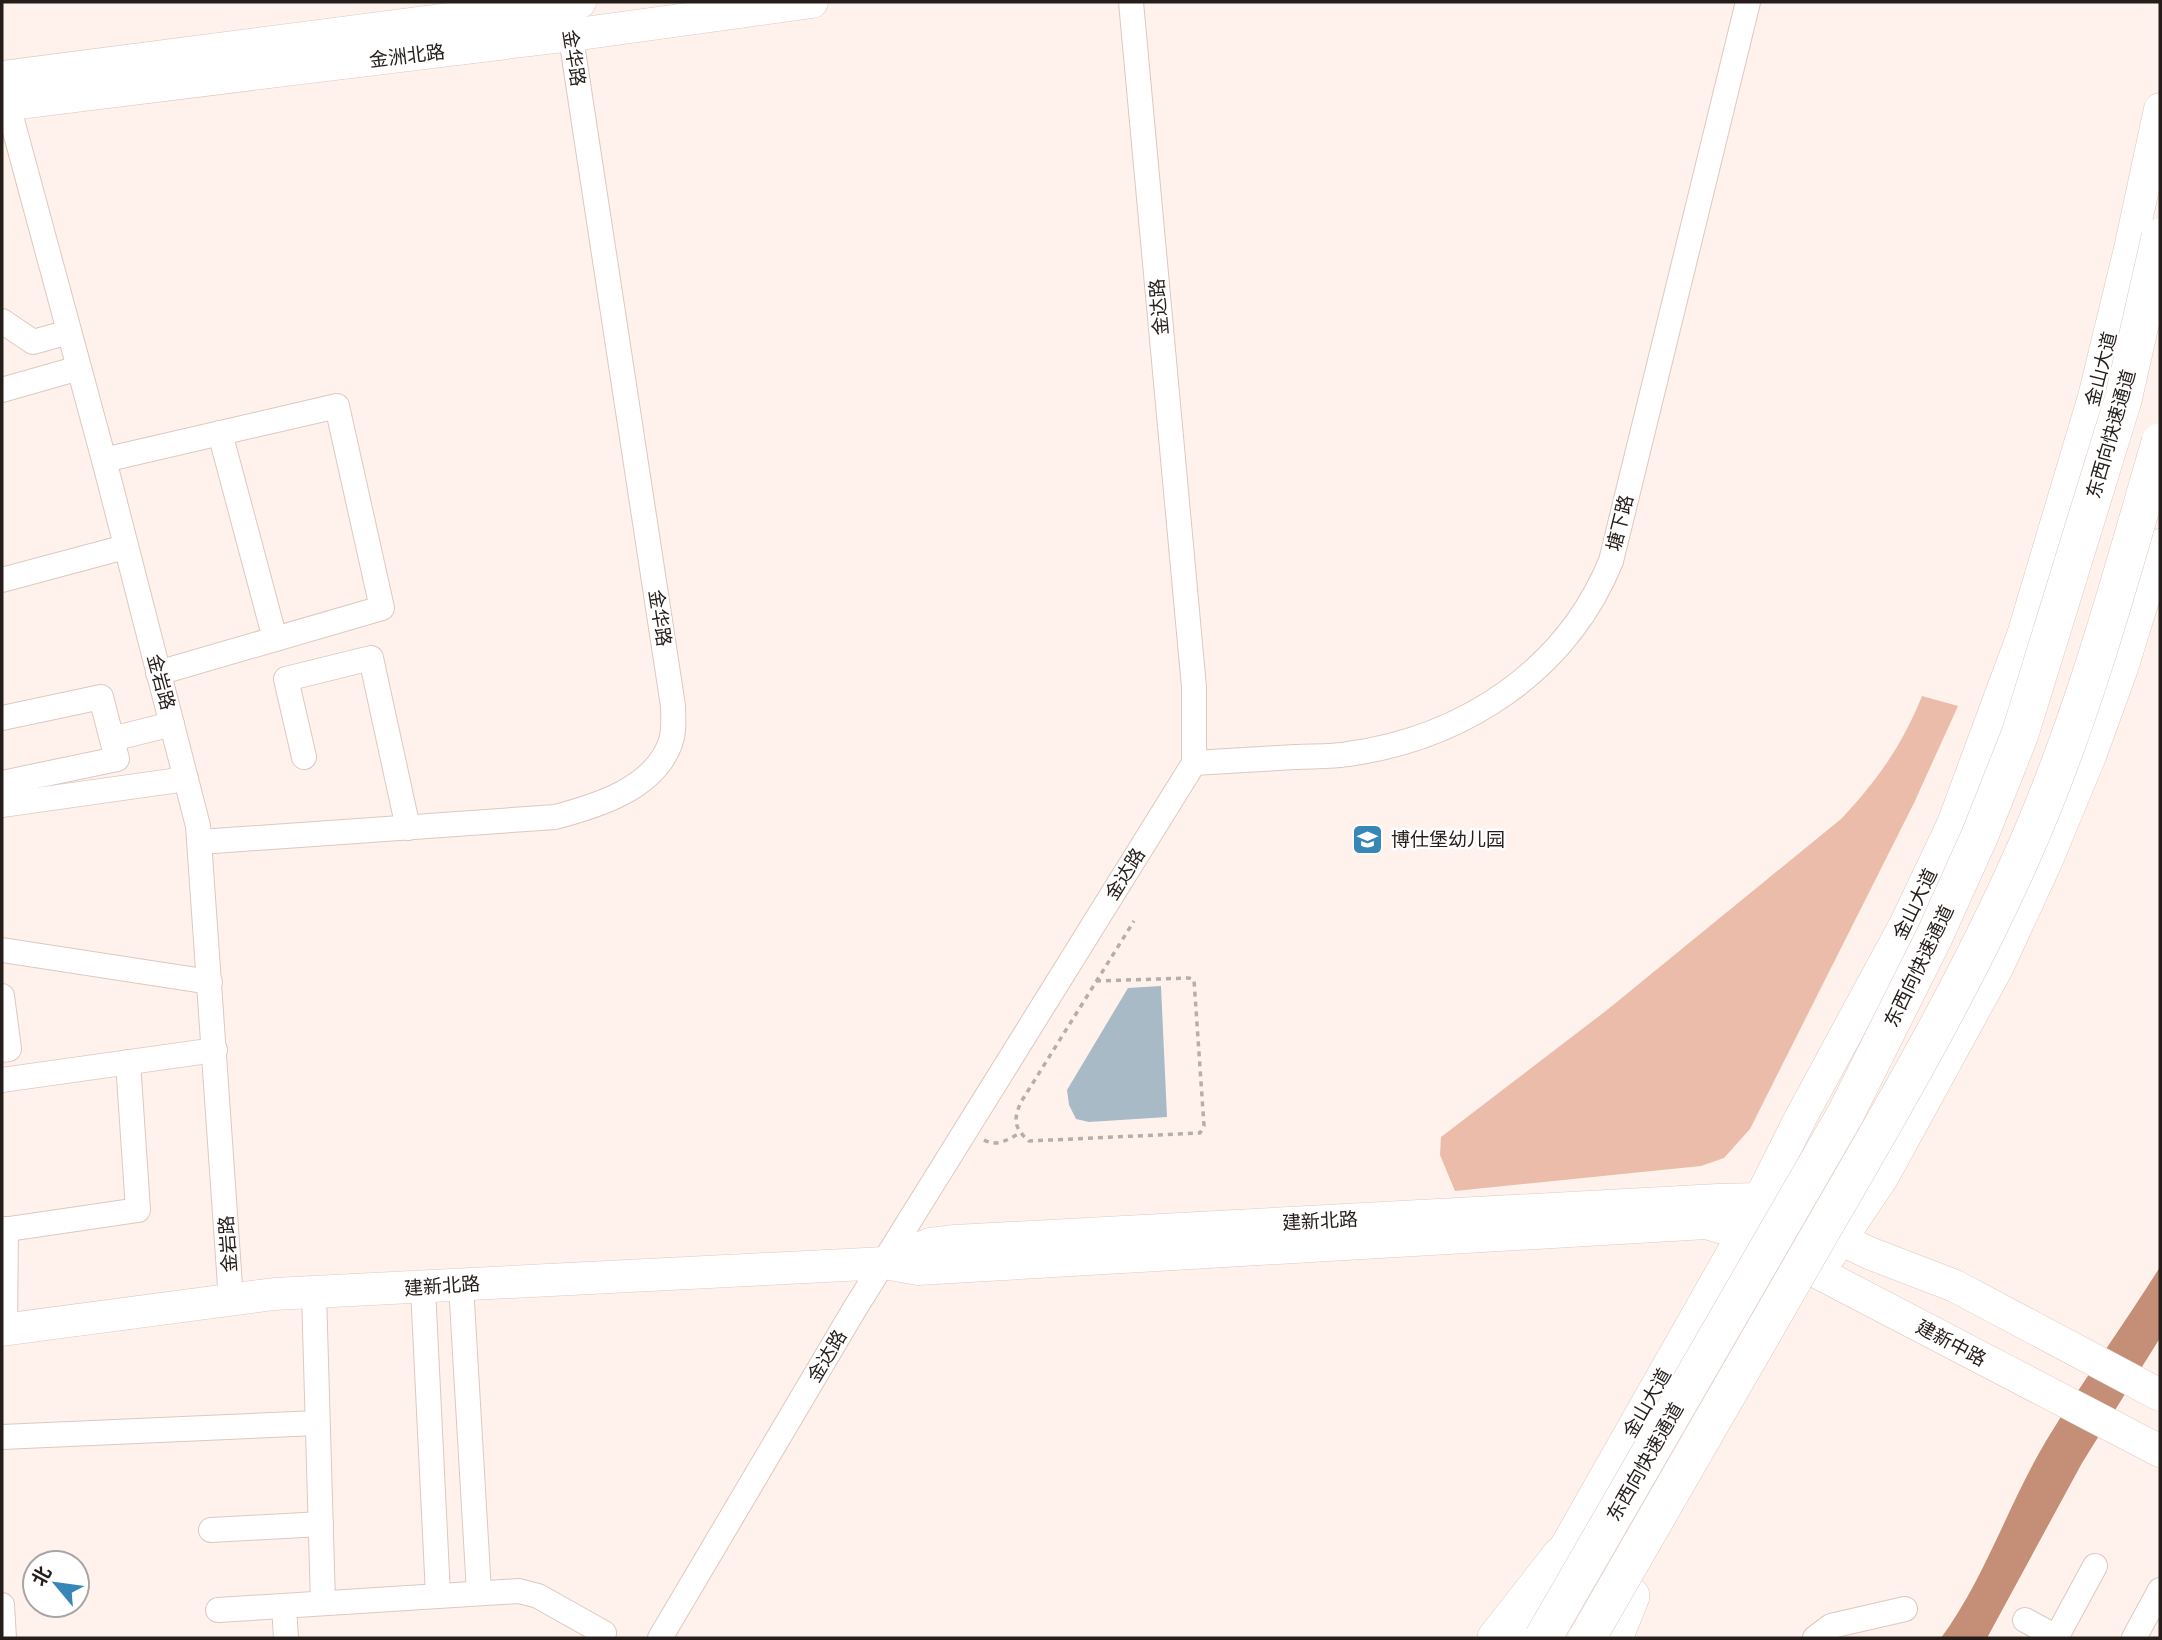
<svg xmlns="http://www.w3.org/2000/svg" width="2162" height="1640" viewBox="0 0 2162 1640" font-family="Jost,'Noto Sans SC',sans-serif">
<rect width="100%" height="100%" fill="#fff2ed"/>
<path fill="#ebbca9" d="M1922,696l36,10 -44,97 -164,326 -26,29 -23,8 -246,25 -15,-36 1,-18 166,-127 234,-191c36,-38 62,-75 81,-123z"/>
<path fill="#c58e76" d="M2160,1267v71l-78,125 -95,175h-46c44,-60 67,-133 105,-197 36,-59 77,-115 114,-174z"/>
<path fill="#a8bac6" d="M1161,986l6,131 -78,5 -13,-3 -7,-14 -2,-15 61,-102z"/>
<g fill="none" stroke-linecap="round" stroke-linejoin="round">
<defs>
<g id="minor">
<path d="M3,87l101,373 94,366 33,474"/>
<path d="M2,321l31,21 36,-10"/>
<path d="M2,390l77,-22"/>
<path d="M220,433l55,206"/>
<path d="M104,460l233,-54 45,202 -224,65"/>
<path d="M2,580l123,-33"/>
<path d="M2,718l99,-21 16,62 -115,24"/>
<path d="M112,739l60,-15"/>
<path d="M304,757l-18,-78 85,-21 37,170"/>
<path d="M1194,763c34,-2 67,-4 101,-6 18,-1 36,0 53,-3 116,-16 218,-83 263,-193l137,-559"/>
<path d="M2,805l184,-26"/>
<path d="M200,842l355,-25c42,-11 98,-28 115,-73 5,-13 3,-25 3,-38l-105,-688"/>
<path d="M2,950l208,32"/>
<path d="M2,996l7,53 -7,1"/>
<path d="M2,1080l213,-30"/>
<path d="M2,1230l136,-20 -10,-148"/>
<path d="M461,1285l18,307"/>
<path d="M423,1288l15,307"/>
<path d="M314,1293l9,310"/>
<path d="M5,1329l1,-100"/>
<path d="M2,1437l315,-14"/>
<path d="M211,1530l110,-6"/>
<path d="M2,1605l2,33"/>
<path d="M284,1606l2,32"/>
<path d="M218,1610l301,-19 19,5 66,37"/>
<path d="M2025,1620l33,18"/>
<path d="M660,1638l194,-328 340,-547v-76l-63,-685"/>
<path d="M1815,1638l16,-12 74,-17"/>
<path d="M2056,1638l39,-72"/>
<path d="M2134,1638l26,-48"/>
</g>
<g id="major">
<path d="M2,77l578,-75"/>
<path d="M2,105l569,-70 241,-33"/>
<path d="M1830,1255l52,-77 115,-210 49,-106 44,-106 32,-88 38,-123"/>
<path d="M886,1262l44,-18 25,-3 763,-41 41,-1 110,54 86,33 205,109"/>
<path d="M2,1330l272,-36 611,-31 33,6 788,-46 36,10 418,218"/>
<path d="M1520,1638l41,-83 171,-301 69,-137 104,-192 48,-101 70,-189 71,-238 36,-148 30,-140"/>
</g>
<g id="highway">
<path d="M1496,1638l65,-83"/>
<path d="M1614,1638l17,-42"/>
</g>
</defs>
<use href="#minor" stroke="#ddc8c0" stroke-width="26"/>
<use href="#major" stroke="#ddc8c0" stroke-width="33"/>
<use href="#highway" stroke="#ddc8c0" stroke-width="38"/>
<g stroke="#b8ada9" stroke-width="3.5" stroke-dasharray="5 5" stroke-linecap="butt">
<path d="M1096,981l93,-3 5,2 10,146 -4,7 -171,8c-15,-13 -16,-21 -8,-39l113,-181"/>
<path d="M984,1140c14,7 23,0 36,-7"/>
</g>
<use href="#minor" stroke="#fff" stroke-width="24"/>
<use href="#major" stroke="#fff" stroke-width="32"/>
<use href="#highway" stroke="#fff" stroke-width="37"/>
<defs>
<g id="highway-bridge">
<path d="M1543,1638l303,-525 88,-176 46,-102 40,-101 103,-334 37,-163"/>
<path d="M1587,1638c78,-135 156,-271 234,-406 72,-124 144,-247 202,-378 59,-133 97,-273 137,-412"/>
</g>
</defs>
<use href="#highway-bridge" stroke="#ddc8c0" stroke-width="38" stroke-linecap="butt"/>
<use href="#highway-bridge" stroke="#fff" stroke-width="37"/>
</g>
<defs>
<symbol id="school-square" viewBox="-11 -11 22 22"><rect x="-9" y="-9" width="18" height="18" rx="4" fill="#3687b8" stroke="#fff"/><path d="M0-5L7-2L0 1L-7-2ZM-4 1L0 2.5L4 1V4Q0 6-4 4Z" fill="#fff"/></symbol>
</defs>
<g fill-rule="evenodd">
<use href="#school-square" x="1350" y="822" width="35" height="35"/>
</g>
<g text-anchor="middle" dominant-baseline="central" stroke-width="5" stroke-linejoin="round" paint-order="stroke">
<g font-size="19" fill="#241d1a" stroke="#fff">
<text transform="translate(407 56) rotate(-7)">金洲北路</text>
<text transform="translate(574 58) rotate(81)">金华路</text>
<text transform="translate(1159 307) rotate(-95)">金达路</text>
<text transform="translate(2101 369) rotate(-76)">金山大道</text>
<text transform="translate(2111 434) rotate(-74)">东西向快速通道</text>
<text transform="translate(1620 523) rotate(-76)">塘下路</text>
<text transform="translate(660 618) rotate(81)">金华路</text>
<text transform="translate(161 682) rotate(75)">金岩路</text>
<text transform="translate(1125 874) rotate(-58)">金达路</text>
<text transform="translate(1915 904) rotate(-64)">金山大道</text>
<text transform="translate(1919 966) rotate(-64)">东西向快速通道</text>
<text transform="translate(1320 1221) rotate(-3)">建新北路</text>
<text transform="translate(228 1244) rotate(-94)">金岩路</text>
<text transform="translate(442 1286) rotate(-4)">建新北路</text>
<text transform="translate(1951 1343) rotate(28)">建新中路</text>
<text transform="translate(827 1356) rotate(-59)">金达路</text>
<text transform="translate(1647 1403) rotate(-60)">金山大道</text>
<text transform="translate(1645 1462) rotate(-60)">东西向快速通道</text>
</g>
<g font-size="19" fill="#241d1a" stroke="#fff" text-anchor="start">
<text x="1391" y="839">博仕堡幼儿园</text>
</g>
</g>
<rect width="2162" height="1640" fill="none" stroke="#241d1a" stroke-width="7"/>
<g transform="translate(56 1584) rotate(299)"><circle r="33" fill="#ffffff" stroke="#a7a5a3" stroke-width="2"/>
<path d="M0-5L12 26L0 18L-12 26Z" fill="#3687b8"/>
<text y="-10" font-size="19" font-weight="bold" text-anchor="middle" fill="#241d1a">北</text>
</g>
</svg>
